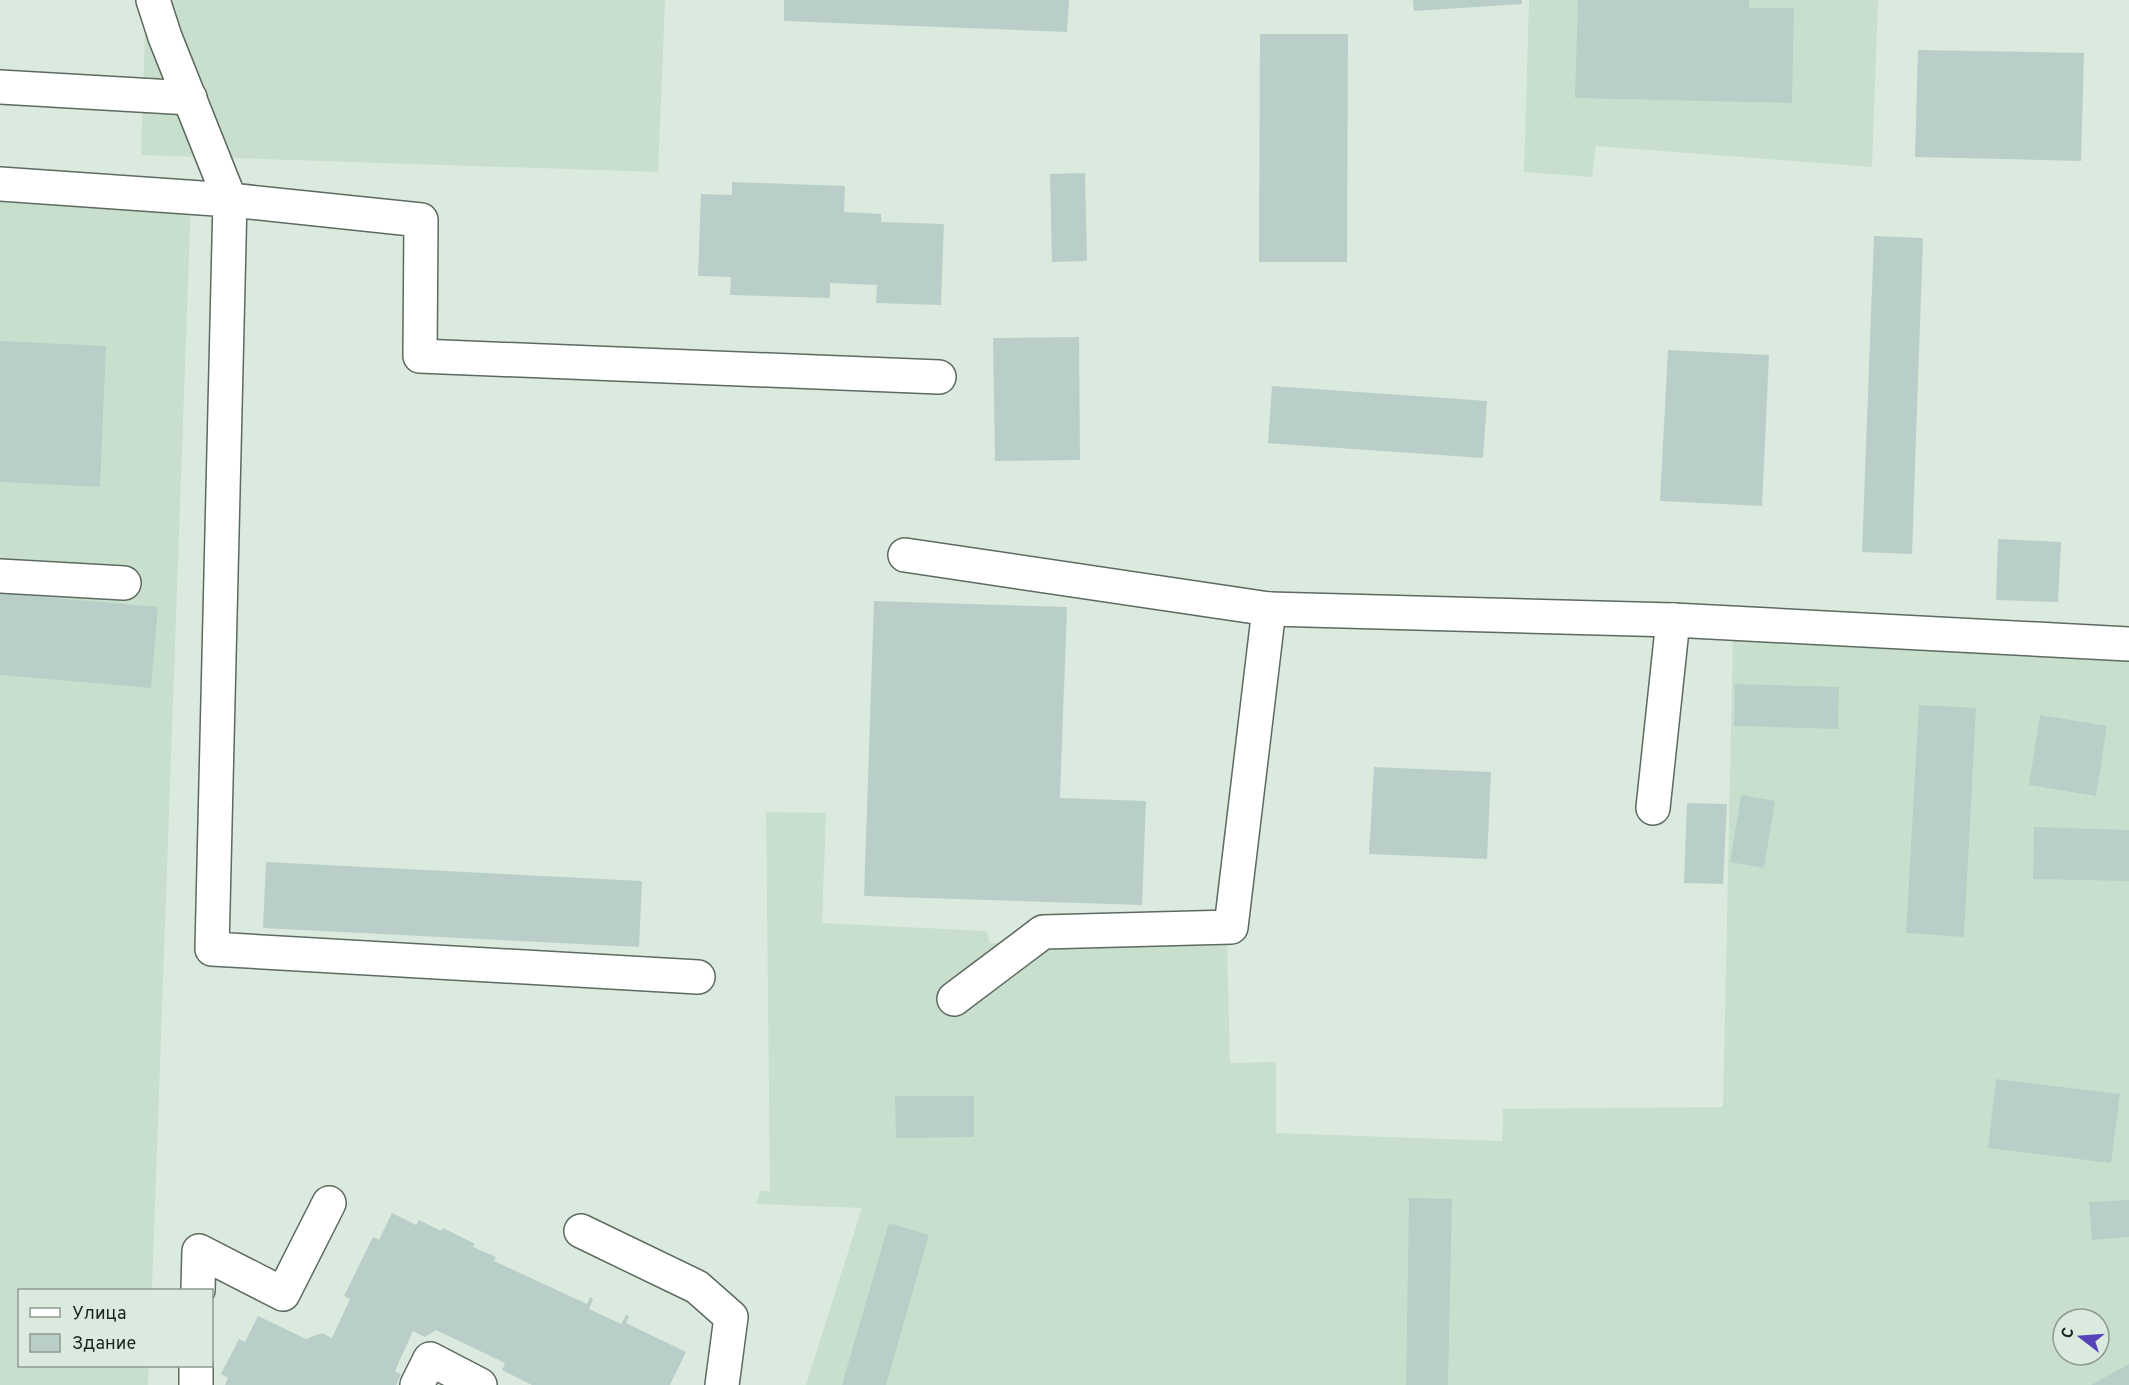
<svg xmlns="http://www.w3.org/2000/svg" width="2129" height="1385" viewBox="0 0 2129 1385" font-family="Overpass,sans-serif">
<rect width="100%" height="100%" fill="#dbeade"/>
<g fill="#c9dfce" fill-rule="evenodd">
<path d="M146,0h519l-7,172 -517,-17z"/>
<path d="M1529,0h349l-6,167 -276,-21 -4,31 -68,-5z"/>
<path d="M0,194l191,6 -39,1090h-132v76h129l-1,19h-148z"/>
<path d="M1733,637l396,25v723h-1323l56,-177 -106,-4 4,-13h10l-4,-379 60,1 -4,110 164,8 4,12 237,-1 3,121 46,-1v71l226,8 1,-32 220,-2zM2063,1319h36v36h-36z"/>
</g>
<g fill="#bacec9">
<path d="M784,0h285l-2,32 -283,-11z"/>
<path d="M1413,0h109v4l-108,7z"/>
<path d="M1578,0h171v8h45l-2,95 -217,-5z"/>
<path d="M1260,34h88l-1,228h-88z"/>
<path d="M1918,50l166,3 -3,108 -166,-4z"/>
<path d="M1085,173l2,88 -35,1 -2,-88z"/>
<path d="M732,182l113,4 -1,26 37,2v8l63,2 -3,81 -65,-2 1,-18 -47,-2v15l-100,-3 1,-18 -33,-1 3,-82 31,1z"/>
<path d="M1874,236l49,2 -11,316 -50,-2z"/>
<path d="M1079,337l1,123 -85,1 -2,-123z"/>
<path d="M0,341l106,5 -6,141 -100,-5z"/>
<path d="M1668,350l101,5 -7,151 -102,-5z"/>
<path d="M1272,386l215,15 -4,57 -215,-15z"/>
<path d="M1998,539l63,3 -3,60 -62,-2z"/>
<path d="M0,593l158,14 -7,81 -151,-13z"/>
<path d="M874,601l193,6 -7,191 86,3 -4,104 -278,-9z"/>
<path d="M1735,684l104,3 -1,42 -104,-3z"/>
<path d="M1919,705l57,3 -12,229 -58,-4z"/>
<path d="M2040,715l67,11 -11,70 -67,-11z"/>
<path d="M1374,767l117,5 -4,87 -118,-5z"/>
<path d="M1741,795l34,6 -11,67 -34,-6z"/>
<path d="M1687,803l40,1 -4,80 -39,-1z"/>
<path d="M2034,827l95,3v51l-96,-2z"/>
<path d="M266,862l376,19 -3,66 -376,-19z"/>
<path d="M1996,1079l124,15 -9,69 -123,-15z"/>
<path d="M895,1096h79v41l-78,1z"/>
<path d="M1409,1198l43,1 -4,186h-42z"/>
<path d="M2129,1200v37l-37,3 -3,-38z"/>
<path d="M392,1213l24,12 3,-5 22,11 2,-3 32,16 -2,3 23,10 -2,4 93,43 3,-7 3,2 -4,10 32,15 5,-9 3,1 -3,7 60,29 -16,33h-138l-30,-15 3,-7 -69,-33 -11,7 -12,-6 -18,40 6,3 -5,11h-171l3,-7 -7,-4 18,-35 6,3 13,-26 48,23 16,-6 10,5 18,-39 -6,-3 29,-59 6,3z"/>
<path d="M889,1223l40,12 -43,150h-44z"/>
<path d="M2129,1364v21h-38z"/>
</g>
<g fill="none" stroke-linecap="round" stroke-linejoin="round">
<defs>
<g id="minor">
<path d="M153,0l12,37 65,163 191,20 -1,136 519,21"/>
<path d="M0,87l190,11"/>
<path d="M0,184l230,16 -18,749 486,28"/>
<path d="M905,555l364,54 404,11 456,24"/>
<path d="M0,576l124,7"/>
<path d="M1653,808l20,-188"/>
<path d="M954,999l89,-67 188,-5 38,-318"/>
<path d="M581,1231l116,56 34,30 -9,68"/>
<path d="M198,1290l1,-39 84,43 46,-91"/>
<path d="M196,1385v-19"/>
<path d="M417,1385l13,-26 50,26"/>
</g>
</defs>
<use href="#minor" stroke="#5c6a5f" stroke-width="36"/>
<use href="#minor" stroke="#fff" stroke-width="33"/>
</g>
<rect x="18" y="1289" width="195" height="78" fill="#dbeade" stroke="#8f9a92" stroke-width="1.5"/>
<rect x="30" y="1308" width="30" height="9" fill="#ffffff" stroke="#8f9a92" stroke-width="1.5"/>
<text x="72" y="1319" font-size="18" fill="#1d231f">Улица</text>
<rect x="30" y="1334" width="30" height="18" fill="#bacec9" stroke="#8f9a92" stroke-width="1.5"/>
<text x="72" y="1349" font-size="18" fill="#1d231f">Здание</text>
<g transform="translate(2081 1337) rotate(287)"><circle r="28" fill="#dbeade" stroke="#8f9a92" stroke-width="1.5"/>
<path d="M0-4.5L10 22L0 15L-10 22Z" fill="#5642ba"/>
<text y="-9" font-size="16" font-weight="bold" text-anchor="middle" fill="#1d231f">С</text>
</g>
</svg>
